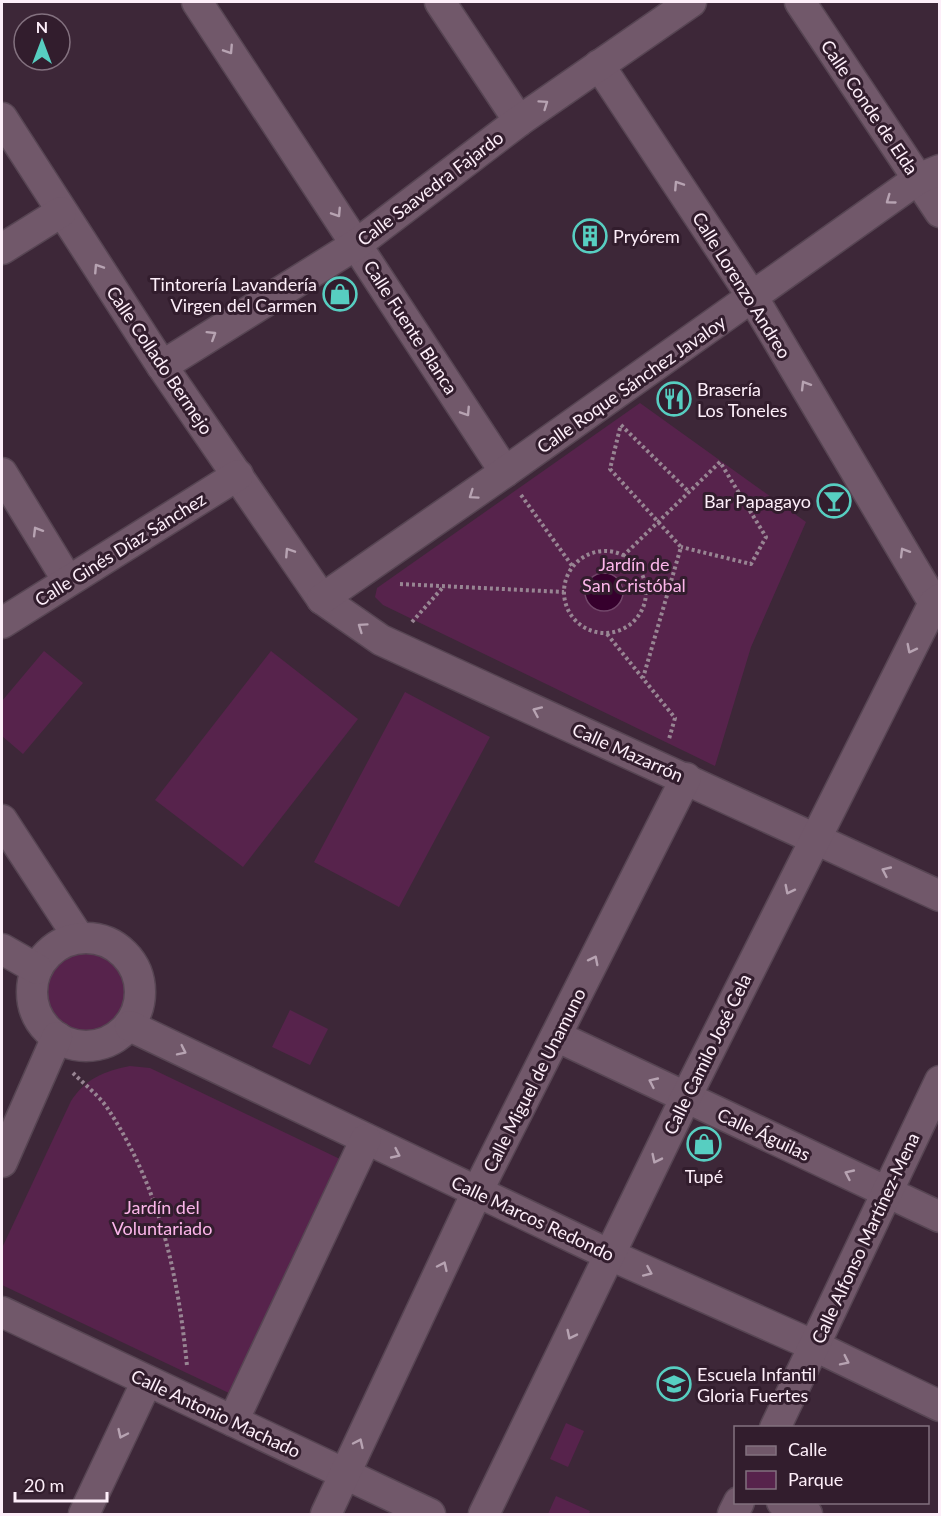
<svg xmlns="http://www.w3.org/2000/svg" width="941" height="1516" viewBox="0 0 941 1516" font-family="Lato,sans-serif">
<rect width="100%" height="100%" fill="#3d2738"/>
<g fill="#57234c">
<path d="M640,403l166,119 -55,125 -36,119 -332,-161 -8,-8 2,-9z"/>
<path d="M44,651l39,32 -60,71 -21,-18v-35z"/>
<path d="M271,651l87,68 -115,148 -88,-67z"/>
<path d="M405,692l85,45 -91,170 -85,-45z"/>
<circle cx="86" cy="993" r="44"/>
<path d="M290,1010l38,19 -18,36 -38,-18z"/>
<path d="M130,1066l20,2 192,92 -111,234 -229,-109v-37l69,-147c14,-22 33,-30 59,-35z"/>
<path d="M566,1423l18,8 -16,36 -18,-8z"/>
<path d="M556,1496l34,15 -1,3h-41z"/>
</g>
<circle fill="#36002d" stroke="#72476a" stroke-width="1.5" cx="604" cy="592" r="19"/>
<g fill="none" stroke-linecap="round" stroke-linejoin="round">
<defs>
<g id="street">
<path d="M197,2l308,470"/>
<path d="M440,2l79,119"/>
<path d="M800,2l140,210"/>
<path d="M599,65l154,233 181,305"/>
<path d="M2,118l160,248 160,233 59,41 559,256"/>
<path d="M2,249l59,-37"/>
<path d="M162,366l195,-122 162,-123 172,-119"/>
<path d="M2,473l66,108"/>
<path d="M322,599l183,-127 413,-293 22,-9"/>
<path d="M2,623l236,-148"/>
<path d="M2,820l77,118"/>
<circle cx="86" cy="992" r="54"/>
<path d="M2,949l35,20"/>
<path d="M130,1026l480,229 205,91 125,60"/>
<path d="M556,1036l384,181"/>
<path d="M2,1162l55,-125"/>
<path d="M2,1312l428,202"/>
<path d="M233,1421l133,-282"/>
<path d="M775,1428l165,-347"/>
<path d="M782,1502l25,12"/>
<path d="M84,1514l63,-133"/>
<path d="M326,1514l151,-322 209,-414"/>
<path d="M484,1514l202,-417 248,-494 6,-4"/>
<path d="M733,1514l6,-12"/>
</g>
</defs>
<use href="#street" stroke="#574553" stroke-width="33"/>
<g stroke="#988593" stroke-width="4" stroke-dasharray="3 3" stroke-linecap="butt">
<path d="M621,425l68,67"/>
<path d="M620,428l-10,41 71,78 -38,131"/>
<path d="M521,495l52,72"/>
<circle cx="605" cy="592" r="41"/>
<path d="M623,556l97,-94 46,75 -15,27 -70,-17"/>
<path d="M400,584l164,8"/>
<path d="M412,622l32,-36"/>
<path d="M607,634l68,84 -6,21"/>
<path d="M73,1073c10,10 24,21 33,33 53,79 72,167 81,260"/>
</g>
<use href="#street" stroke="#71586a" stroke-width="30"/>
</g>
<defs><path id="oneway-chevron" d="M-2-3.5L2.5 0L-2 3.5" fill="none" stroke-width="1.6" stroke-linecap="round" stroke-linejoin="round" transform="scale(1.5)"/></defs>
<g stroke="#b7a3b2">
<use href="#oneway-chevron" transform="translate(229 50) rotate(57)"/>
<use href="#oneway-chevron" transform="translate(544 104) rotate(-35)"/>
<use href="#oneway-chevron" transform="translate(678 185) rotate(-123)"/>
<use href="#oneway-chevron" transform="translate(890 200) rotate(144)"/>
<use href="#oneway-chevron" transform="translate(337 213) rotate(57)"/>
<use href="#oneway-chevron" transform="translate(98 268) rotate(-123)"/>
<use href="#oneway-chevron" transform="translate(212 335) rotate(-32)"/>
<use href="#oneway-chevron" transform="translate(805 385) rotate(-121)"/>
<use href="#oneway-chevron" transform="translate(466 412) rotate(57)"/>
<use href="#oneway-chevron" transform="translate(473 495) rotate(145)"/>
<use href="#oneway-chevron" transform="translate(37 531) rotate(-121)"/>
<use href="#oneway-chevron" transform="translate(289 552) rotate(-123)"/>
<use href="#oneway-chevron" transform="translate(904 552) rotate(-121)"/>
<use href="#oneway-chevron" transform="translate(362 627) rotate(-145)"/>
<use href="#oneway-chevron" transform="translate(911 649) rotate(117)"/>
<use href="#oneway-chevron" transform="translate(537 711) rotate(-156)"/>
<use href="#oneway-chevron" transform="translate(886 871) rotate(-155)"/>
<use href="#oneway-chevron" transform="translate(789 890) rotate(117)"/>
<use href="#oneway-chevron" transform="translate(594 960) rotate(-63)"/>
<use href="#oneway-chevron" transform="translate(182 1051) rotate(26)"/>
<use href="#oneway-chevron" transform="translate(653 1082) rotate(-155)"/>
<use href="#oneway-chevron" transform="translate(396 1154) rotate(25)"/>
<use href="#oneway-chevron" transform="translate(656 1159) rotate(116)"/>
<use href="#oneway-chevron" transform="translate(849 1174) rotate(-155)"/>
<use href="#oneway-chevron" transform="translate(443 1266) rotate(-65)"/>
<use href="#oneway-chevron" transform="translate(648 1272) rotate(24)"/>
<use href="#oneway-chevron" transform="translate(571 1335) rotate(116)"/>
<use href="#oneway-chevron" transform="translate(845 1361) rotate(26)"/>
<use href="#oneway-chevron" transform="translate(122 1434) rotate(115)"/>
<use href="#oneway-chevron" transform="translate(359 1443) rotate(-65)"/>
</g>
<defs>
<symbol id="building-ring" viewBox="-11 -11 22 22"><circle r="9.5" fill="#321d2d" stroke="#57cec1" stroke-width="1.5"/><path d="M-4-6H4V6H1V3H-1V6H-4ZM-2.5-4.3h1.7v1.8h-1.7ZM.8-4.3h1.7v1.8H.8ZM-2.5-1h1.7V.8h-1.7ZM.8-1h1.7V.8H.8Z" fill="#57cec1"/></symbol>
<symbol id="shop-ring" viewBox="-11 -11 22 22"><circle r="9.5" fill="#321d2d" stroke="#57cec1" stroke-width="1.5"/><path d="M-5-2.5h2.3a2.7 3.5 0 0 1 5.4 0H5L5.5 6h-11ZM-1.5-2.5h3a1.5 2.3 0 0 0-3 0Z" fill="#57cec1"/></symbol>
<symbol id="restaurant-ring" viewBox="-11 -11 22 22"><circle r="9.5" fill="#321d2d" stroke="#57cec1" stroke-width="1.5"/><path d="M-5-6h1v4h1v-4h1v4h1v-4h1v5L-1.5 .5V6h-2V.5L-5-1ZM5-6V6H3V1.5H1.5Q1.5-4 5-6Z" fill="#57cec1"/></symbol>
<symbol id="bar-ring" viewBox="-11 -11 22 22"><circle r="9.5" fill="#321d2d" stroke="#57cec1" stroke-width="1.5"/><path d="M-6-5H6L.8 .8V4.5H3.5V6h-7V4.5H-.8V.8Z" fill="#57cec1"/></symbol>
<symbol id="school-ring" viewBox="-11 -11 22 22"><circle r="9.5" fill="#321d2d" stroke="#57cec1" stroke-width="1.5"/><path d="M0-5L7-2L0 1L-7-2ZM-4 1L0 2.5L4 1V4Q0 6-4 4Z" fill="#57cec1"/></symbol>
</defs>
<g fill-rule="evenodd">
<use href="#building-ring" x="571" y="217" width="38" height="38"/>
<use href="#shop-ring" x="321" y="275" width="38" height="38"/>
<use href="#restaurant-ring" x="655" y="380" width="38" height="38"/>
<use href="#bar-ring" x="815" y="482" width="38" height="38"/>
<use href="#shop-ring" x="685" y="1125" width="38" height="38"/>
<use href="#school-ring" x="655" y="1365" width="38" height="38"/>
</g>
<g text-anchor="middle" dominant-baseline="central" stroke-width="6" stroke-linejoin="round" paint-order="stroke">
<g font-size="18" fill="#fdeef9" stroke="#321d2d">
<text transform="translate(870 107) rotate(56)">Calle Conde de Elda</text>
<text transform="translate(430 188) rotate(-37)">Calle Saavedra Fajardo</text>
<text transform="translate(742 285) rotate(58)">Calle Lorenzo Andreo</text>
<text transform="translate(411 327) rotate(57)">Calle Fuente Blanca</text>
<text transform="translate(160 360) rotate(56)">Calle Collado Bermejo</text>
<text transform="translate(631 384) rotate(-35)">Calle Roque Sánchez Javaloy</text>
<text transform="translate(120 549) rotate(-32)">Calle Ginés Díaz Sánchez</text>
<text transform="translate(628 752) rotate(24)">Calle Mazarrón</text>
<text transform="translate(707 1054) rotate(-64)">Calle Camilo José Cela</text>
<text transform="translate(534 1080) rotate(-63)">Calle Miguel de Unamuno</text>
<text transform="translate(764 1134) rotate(25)">Calle Águilas</text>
<text transform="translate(533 1218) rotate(25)">Calle Marcos Redondo</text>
<text transform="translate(865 1238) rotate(-65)">Calle Alfonso Martínez-Mena</text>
<text transform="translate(216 1413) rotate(25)">Calle Antonio Machado</text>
</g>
<g font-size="18" fill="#fdeef9" stroke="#321d2d" text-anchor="start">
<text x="613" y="236">Pryórem</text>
<text x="317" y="284" text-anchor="end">Tintorería Lavandería<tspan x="317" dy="21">Virgen del Carmen</tspan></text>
<text x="697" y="389">Brasería<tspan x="697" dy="21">Los Toneles</tspan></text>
<text x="811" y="501" text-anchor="end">Bar Papagayo</text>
<text x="704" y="1176" text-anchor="middle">Tupé</text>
<text x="697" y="1374">Escuela Infantil<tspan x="697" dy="21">Gloria Fuertes</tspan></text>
</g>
<g font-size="18" fill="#fcb6ea" stroke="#321d2d">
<text x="634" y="564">Jardín de<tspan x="634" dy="21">San Cristóbal</tspan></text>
<text x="162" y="1207">Jardín del<tspan x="162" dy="21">Voluntariado</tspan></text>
</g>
</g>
<rect width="941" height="1516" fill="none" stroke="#fdeef9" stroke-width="6"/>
<rect x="734" y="1426" width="195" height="78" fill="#321d2d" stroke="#83717f" stroke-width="1.5"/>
<rect x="746" y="1446" width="30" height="9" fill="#71586a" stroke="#83717f" stroke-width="1.5"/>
<text x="788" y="1456" font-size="18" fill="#fdeef9">Calle</text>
<rect x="746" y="1471" width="30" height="18" fill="#57234c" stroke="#83717f" stroke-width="1.5"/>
<text x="788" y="1486" font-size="18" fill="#fdeef9">Parque</text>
<g transform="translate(42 42)"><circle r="28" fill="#321d2d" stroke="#83717f" stroke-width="1.5"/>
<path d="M0-4.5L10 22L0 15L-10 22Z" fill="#57cec1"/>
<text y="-9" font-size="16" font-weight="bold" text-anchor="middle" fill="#fdeef9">N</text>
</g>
<path d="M15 1492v9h92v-9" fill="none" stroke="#fdeef9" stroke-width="3"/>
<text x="24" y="1492" font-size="18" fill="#fdeef9" stroke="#321d2d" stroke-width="4.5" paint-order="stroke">20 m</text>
</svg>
